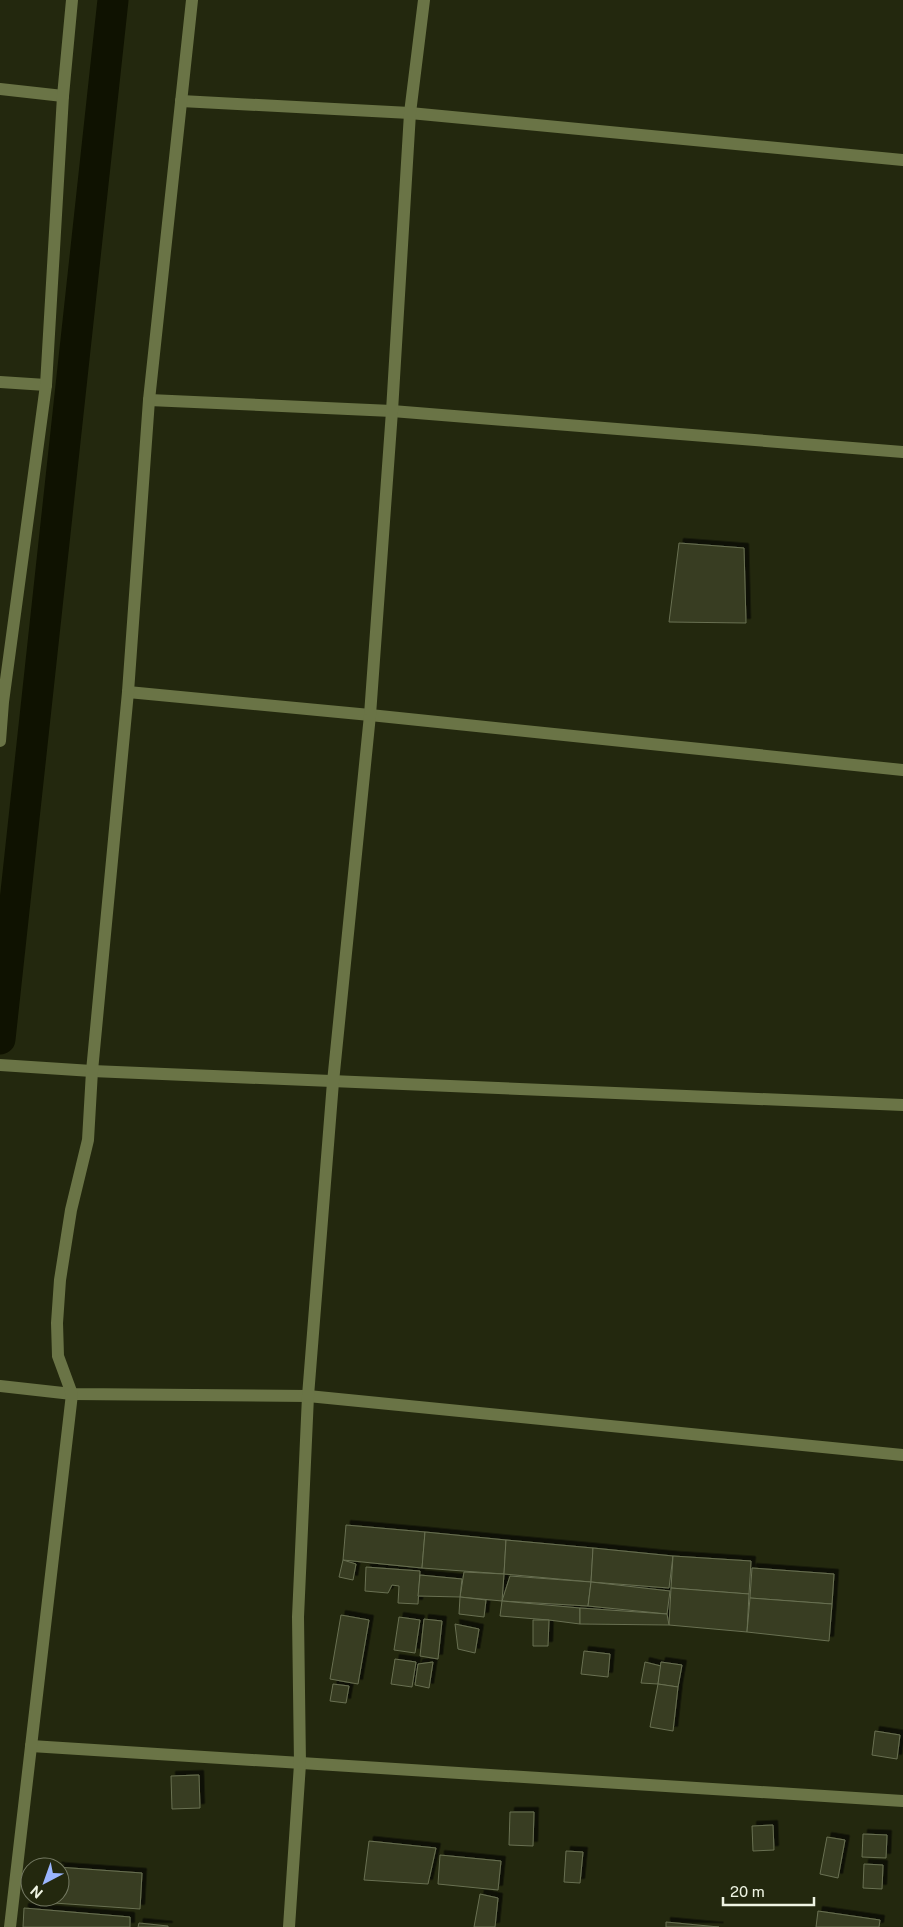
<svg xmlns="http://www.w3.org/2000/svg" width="903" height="1927" viewBox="0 0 903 1927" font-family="'Public Sans',sans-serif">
<defs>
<filter id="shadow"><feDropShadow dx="4.5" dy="-4.5" stdDeviation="0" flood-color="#0009"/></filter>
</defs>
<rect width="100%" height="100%" fill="#23280e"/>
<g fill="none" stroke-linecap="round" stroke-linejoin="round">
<path stroke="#0f1201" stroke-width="31" d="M0,1039l113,-1039"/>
</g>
<g fill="#373d21" stroke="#697052" filter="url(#shadow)">
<path d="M679,543l65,5 2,75 -77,-1z"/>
<path d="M346,1525l79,7 -3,36 -79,-8z"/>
<path d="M425,1532l81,8 -2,34 -82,-6z"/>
<path d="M506,1540l87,8 -2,34 -87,-8z"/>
<path d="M593,1548l80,8 -4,32 -78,-6z"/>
<path d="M673,1556l78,5 -2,33 -78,-6z"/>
<path d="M343,1560l13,4 -3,16 -14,-3z"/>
<path d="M366,1567l54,4 -2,33 -20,-1 1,-17 -7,-1 -4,8 -23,-2z"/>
<path d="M752,1568l82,6 -2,30 -82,-6z"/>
<path d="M464,1572l40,2 -2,27 -42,-4z"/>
<path d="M420,1575l42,4 -2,18 -42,-1z"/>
<path d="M510,1576l81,6 -3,24 -86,-5z"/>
<path d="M591,1582l79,9 -3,23 -79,-8z"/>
<path d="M671,1588l78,6 -2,38 -78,-7z"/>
<path d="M460,1597l26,3 -2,17 -25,-3z"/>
<path d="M750,1598l82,6 -3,37 -82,-9z"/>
<path d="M502,1601l78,7v16l-31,-4 -49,-4z"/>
<path d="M580,1608l87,6 2,11 -89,-1z"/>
<path d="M341,1615l28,5 -11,64 -28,-5z"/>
<path d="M399,1617l21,3 -5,33 -21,-3z"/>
<path d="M424,1619l18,2 -4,38 -18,-3z"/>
<path d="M533,1620h16l-1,26h-15z"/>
<path d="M455,1624l24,5 -4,24 -17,-4z"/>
<path d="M584,1651l26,3 -2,23 -27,-3z"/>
<path d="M395,1659l21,3 -4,25 -21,-3z"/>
<path d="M433,1662l-4,26 -14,-3 3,-21z"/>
<path d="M645,1662l16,4 -3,18 -17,-1z"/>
<path d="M661,1662l21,3 -4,22 -20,-3z"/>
<path d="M333,1684l16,2 -3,17 -16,-2z"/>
<path d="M658,1684l20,3 -5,44 -23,-4z"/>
<path d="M875,1731l25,4 -3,24 -25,-4z"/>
<path d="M199,1775l1,33 -28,1 -1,-33z"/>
<path d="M510,1812h24l-1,34 -24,-1z"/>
<path d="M773,1825l1,25 -21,1 -1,-25z"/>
<path d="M863,1834l24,1 -1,23 -24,-1z"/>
<path d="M827,1837l18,3 -7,38 -18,-4z"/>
<path d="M369,1841l67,7 -8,36 -64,-4z"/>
<path d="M566,1851l17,1 -3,31 -16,-1z"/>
<path d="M440,1855l61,6 -3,29 -60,-6z"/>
<path d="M864,1864l19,1 -1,24 -19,-1z"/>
<path d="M57,1867l85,6 -2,36 -86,-6 1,-6h5v-30z"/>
<path d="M480,1894l18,4 -3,29h-21z"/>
<path d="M24,1908l106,9v10h-107z"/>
<path d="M818,1911l62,9 -1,7h-63z"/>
<path d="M666,1922l53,5h-53z"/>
<path d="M139,1923l29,3v1h-30z"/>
</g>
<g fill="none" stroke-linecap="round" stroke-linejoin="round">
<g stroke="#6a7446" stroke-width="12">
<path d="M0,89l63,7"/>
<path d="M181,101l229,12 493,47"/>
<path d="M0,382l46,3"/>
<path d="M149,400l243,11 511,41"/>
<path d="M128,692l242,23 533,55"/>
<path d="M0,741l3,-39 43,-317 17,-289 9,-96"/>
<path d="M0,1065l92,6 811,34"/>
<path d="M0,1386l72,8 236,2 595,59"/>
<path d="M31,1746l872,55"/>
<path d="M10,1927l62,-533 -14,-38 -1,-33 3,-43 11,-70 17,-70 4,-69 36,-379 21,-292 43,-400"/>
<path d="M289,1927l11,-163 -2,-147 10,-221 25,-314 37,-367 22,-304 18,-298 14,-113"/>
</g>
</g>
<g transform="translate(45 1882) rotate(221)"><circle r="24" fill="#23280e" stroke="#757a63"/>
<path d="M0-4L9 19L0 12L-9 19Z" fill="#9ab5fd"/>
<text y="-8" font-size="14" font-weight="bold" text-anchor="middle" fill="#eff4e3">N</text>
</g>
<path d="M723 1897v8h91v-8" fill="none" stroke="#eff4e3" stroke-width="2.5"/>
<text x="730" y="1897" font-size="15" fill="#eff4e3" stroke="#23280e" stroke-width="4" paint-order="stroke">20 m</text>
</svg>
